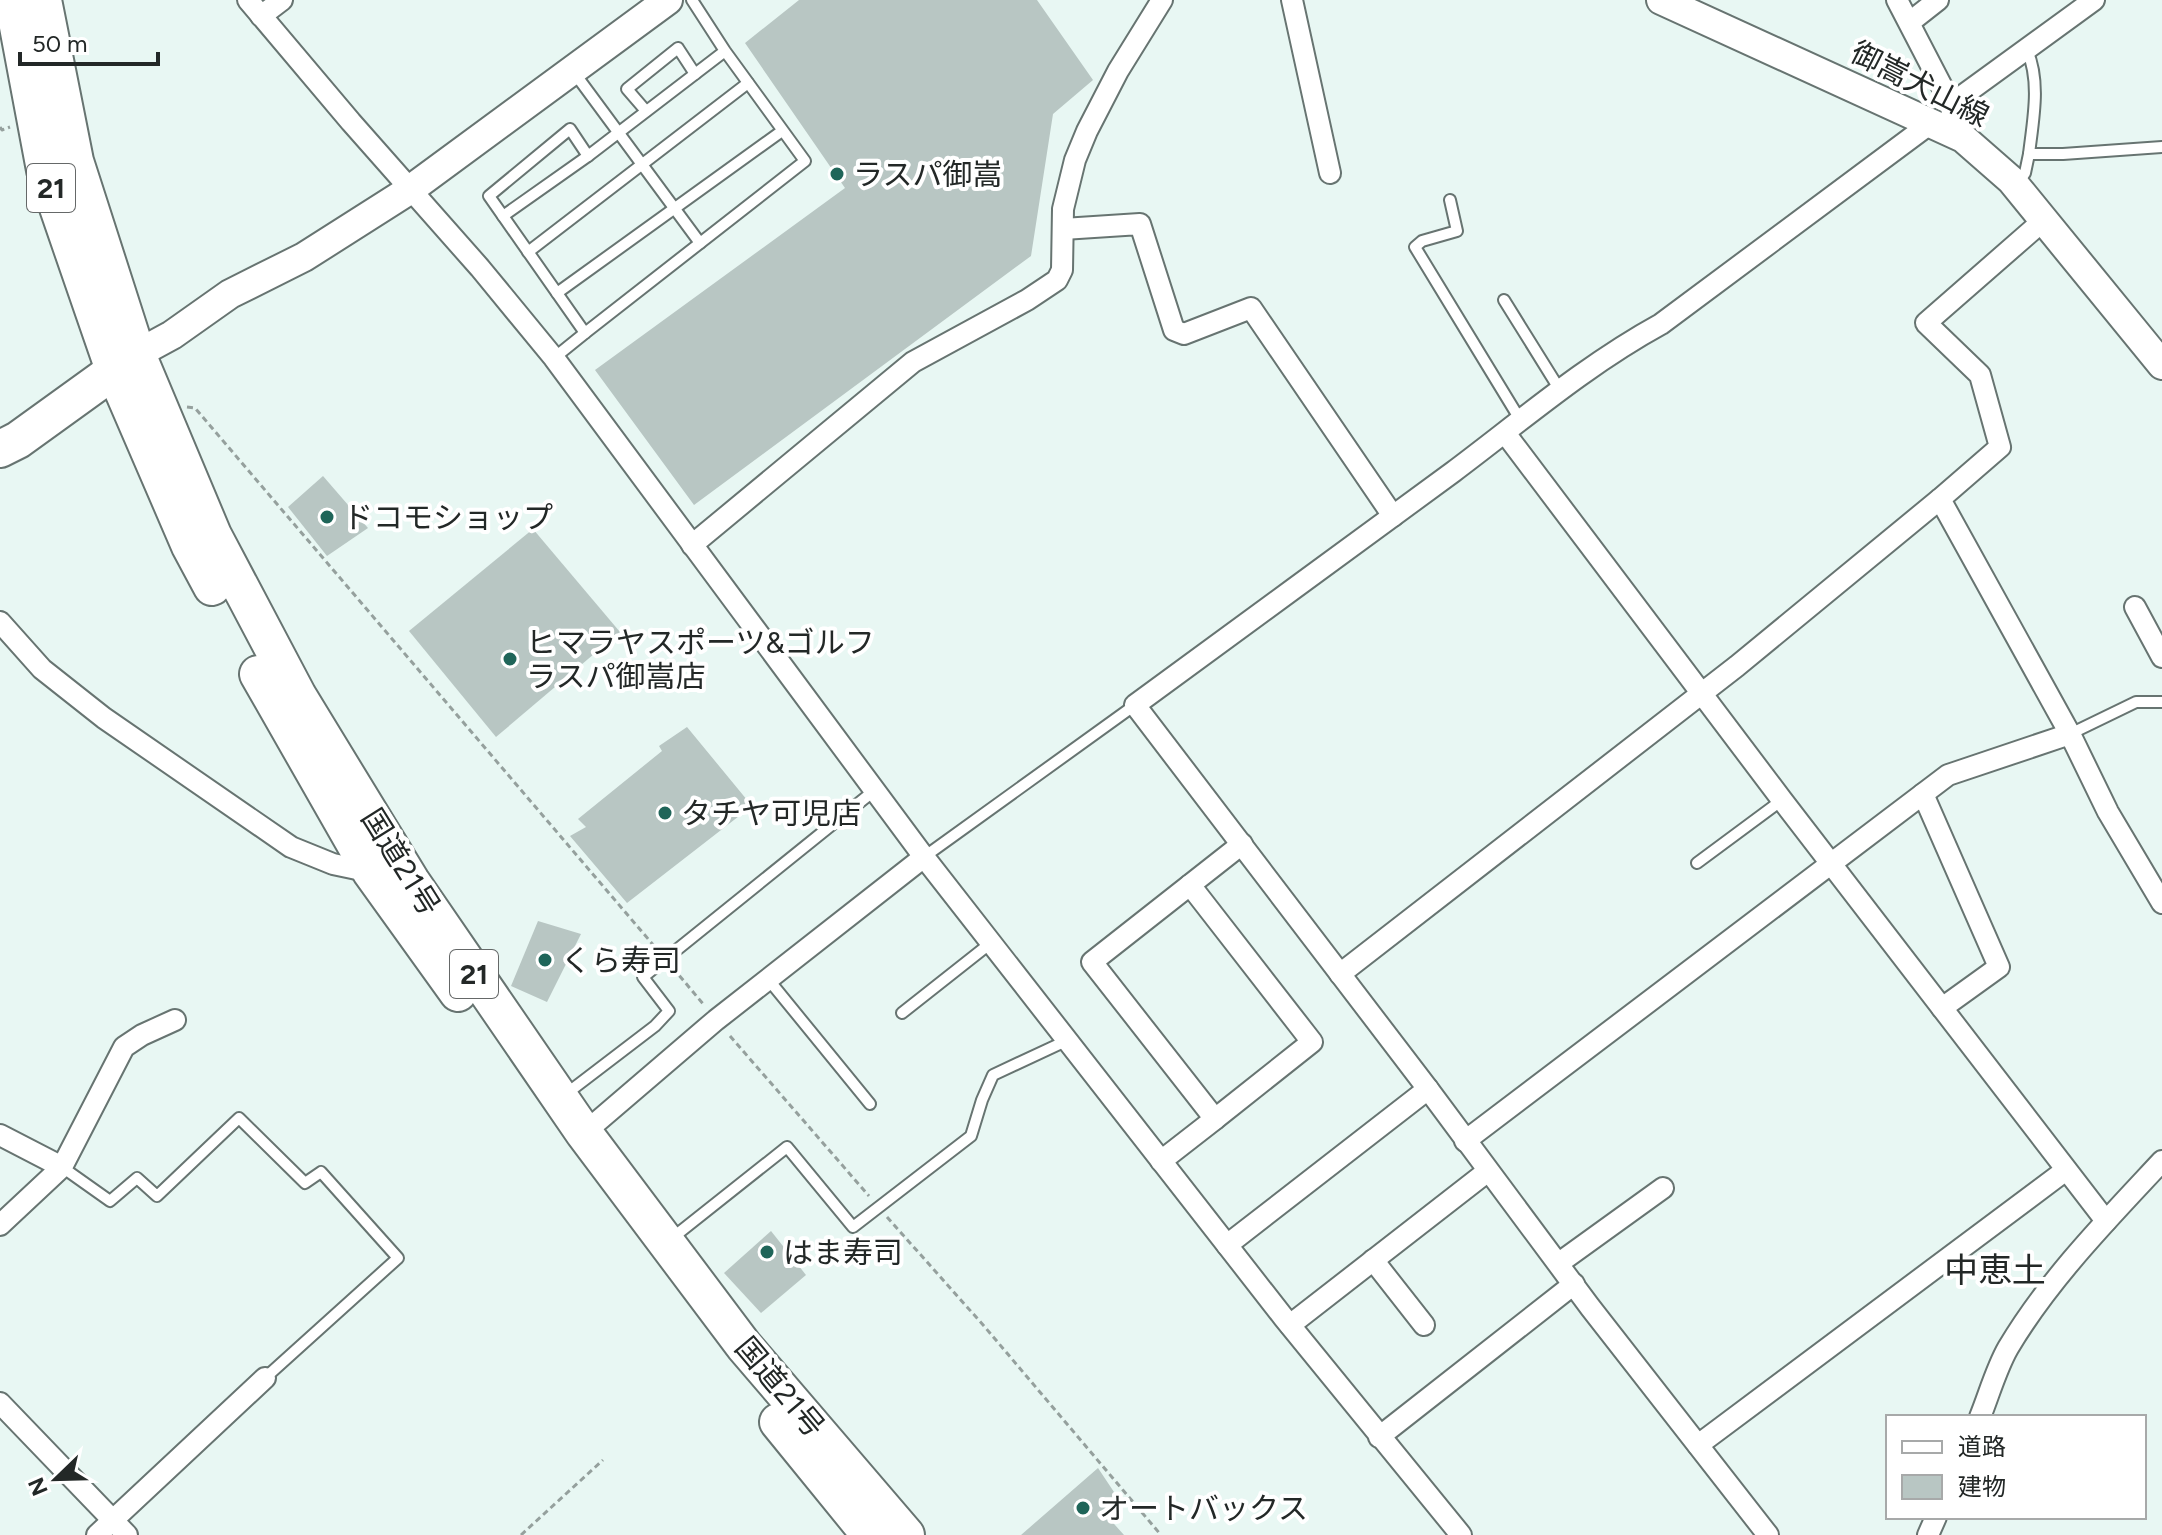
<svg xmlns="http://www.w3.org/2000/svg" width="2162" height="1535" viewBox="0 0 2162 1535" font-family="Figtree,'Noto Sans JP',sans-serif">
<rect width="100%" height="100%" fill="#e8f7f3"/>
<g fill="#b8c6c3">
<path d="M799,0h238l56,80 -40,34 -22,142 -337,249 -99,-135 250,-182 -100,-145z"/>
<path d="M323,476l45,52 -41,28 -39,-49z"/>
<path d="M533,529l87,103 -124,105 -87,-106z"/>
<path d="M687,727l65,79 -125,97 -57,-67 16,-9 -8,-8 84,-68 -3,-5z"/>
<path d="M538,921l43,13 -34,68 -36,-16z"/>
<path d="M771,1231l35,44 -45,38 -37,-40z"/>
<path d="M1098,1468l22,33 -14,14 18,20h-103z"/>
</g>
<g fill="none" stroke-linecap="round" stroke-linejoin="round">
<defs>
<g id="lane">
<path d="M692,0l33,51 80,110 -220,172 -96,-137 81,-67 18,27 137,-105"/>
<path d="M2027,50c14,32 6,70 2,104h34l99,-7"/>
<path d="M573,71l127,172"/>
<path d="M646,111l-19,-22 51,-41 17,26"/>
<path d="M2017,185l8,-12 4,-19"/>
<path d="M1450,200l7,31 -35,10 -7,6 106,174"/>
<path d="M503,216l85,-60"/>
<path d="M528,252l220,-169"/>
<path d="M557,293l225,-162"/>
<path d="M1504,300l56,90"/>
<path d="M554,358l31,-25"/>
<path d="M2070,734l66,-32h26"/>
<path d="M924,857l211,-152"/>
<path d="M1697,863l85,-63"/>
<path d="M768,979l102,125"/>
<path d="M902,1013l90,-71"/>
<path d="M566,1094l89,-68 14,-15 -26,-34 232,-187"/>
<path d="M62,1167l48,34 27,-23 20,18 82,-78 66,65 16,-11 77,86 -133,120"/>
<path d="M671,1239l116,-92 66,80 118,-91 11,-36 11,-25 75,-35"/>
</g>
<g id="street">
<path d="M248,0l103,122 129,146 74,90 370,499 360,461 177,217"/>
<path d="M1292,0l38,173"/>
<path d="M1897,0l54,104 1,11"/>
<path d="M261,16l21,-16"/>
<path d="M1910,22l28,-22"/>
<path d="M1951,104l143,-104"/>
<path d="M2045,219l-119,104 54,52 20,72 -60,52 130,235 38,78 54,91"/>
<path d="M1063,229l77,-5 34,106 10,4 67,-26 142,208"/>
<path d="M1505,433l277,367 324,421"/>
<path d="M692,545l221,-183 114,-62 30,-20 5,-10 1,-61 12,-49 12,-29 31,-60 44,-71"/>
<path d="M2135,607l27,50"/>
<path d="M0,622l42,47 62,49 187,129 42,17 38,8"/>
<path d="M1923,794l76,173 -57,41"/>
<path d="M1190,885l122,157 -97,77"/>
<path d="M1340,974l397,-308 203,-167"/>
<path d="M584,1133l132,-113 208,-163"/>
<path d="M0,1135l62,32"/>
<path d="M1465,1141l483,-366 122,-41"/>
<path d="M1161,1161l54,-42 -123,-157 150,-118"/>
<path d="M0,1225l62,-58 62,-120 18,-12 33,-15"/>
<path d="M1227,1245l201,-156"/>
<path d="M1373,1260l51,65"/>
<path d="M1559,1263l104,-75"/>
<path d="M1290,1325l198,-154"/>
<path d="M0,1403l127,132"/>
<path d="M1980,1417c9,-22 16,-48 28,-69 41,-69 99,-128 154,-187"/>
<path d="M1379,1437l195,-153"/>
<path d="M1698,1445l368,-275"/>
<path d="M97,1535l168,-157"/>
<path d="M1768,1535l-178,-228 -162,-218 -293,-384c106,-78 212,-155 318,-233 68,-51 133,-107 208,-148l270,-201"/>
<path d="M1928,1535l8,-18"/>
</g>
<g id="secondary">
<path d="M1661,0l302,138 48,42 151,185"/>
<path d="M137,354l35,-19 58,-41 74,-37 107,-68 257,-189"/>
</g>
<g id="highway">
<path d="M13,0l32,170 69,200 76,176 22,41"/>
<path d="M43,0l32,161 62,193 76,181 85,161 113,185 173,252 160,213 162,189"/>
<path d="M0,449l18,-9 115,-83"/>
<path d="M258,674l113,198 87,121"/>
<path d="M778,1422l92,113"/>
</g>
</defs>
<use href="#lane" stroke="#677471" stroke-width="14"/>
<use href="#street" stroke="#677471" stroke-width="24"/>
<use href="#secondary" stroke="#677471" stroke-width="32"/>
<use href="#highway" stroke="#677471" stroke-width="40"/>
<g stroke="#95a09d" stroke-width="3" stroke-dasharray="6 4" stroke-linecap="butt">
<path d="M0,127l2,3 8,-3"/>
<path d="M187,407l8,1 460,539"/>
<path d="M673,968l31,37"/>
<path d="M730,1036l139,160"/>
<path d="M887,1217l97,109 177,209"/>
<path d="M521,1535l82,-75"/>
</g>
<use href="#lane" stroke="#fff" stroke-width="10"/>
<use href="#street" stroke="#fff" stroke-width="20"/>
<use href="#secondary" stroke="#fff" stroke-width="28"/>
<use href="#highway" stroke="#fff" stroke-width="36"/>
</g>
<g fill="#1f6559" stroke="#fff" stroke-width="3">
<circle cx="837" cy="174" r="8"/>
<circle cx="327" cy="517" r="8"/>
<circle cx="510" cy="659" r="8"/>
<circle cx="665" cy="813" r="8"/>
<circle cx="545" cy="960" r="8"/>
<circle cx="767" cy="1252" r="8"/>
<circle cx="1083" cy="1508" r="8"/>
</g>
<g text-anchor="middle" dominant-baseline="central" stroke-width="8" stroke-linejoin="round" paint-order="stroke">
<g fill="#fff" stroke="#656868" stroke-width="2">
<rect x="27" y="164" width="48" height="48" rx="6"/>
<rect x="450" y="950" width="48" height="48" rx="6"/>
</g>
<g font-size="28" font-weight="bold" fill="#232827">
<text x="51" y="188">21</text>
<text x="474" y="974">21</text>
</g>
<g font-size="30" fill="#232827" stroke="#fff">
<text transform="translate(1920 84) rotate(27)">御嵩犬山線</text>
<text transform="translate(401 862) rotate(58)">国道21号</text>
<text transform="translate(780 1387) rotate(50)">国道21号</text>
</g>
<g font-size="30" fill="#232827" stroke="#fff" text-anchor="start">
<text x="853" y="174">ラスパ御嵩</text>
<text x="343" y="517">ドコモショップ</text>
<text x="526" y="642">ヒマラヤスポーツ&amp;ゴルフ<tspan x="526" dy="34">ラスパ御嵩店</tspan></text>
<text x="681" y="813">タチヤ可児店</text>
<text x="561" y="960">くら寿司</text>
<text x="783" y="1252">はま寿司</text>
<text x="1099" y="1508">オートバックス</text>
</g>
<g font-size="34" fill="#232827" stroke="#fff">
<text x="1995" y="1270">中恵土</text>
</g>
</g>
<rect x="1886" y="1415" width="260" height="104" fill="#ffffff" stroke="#a7a9a9" stroke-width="2"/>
<rect x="1902" y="1441" width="40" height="12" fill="#ffffff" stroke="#a7a9a9" stroke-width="2"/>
<text x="1958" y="1455" font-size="24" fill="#232827">道路</text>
<rect x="1902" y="1475" width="40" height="24" fill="#b8c6c3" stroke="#a7a9a9" stroke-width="2"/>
<text x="1958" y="1495" font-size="24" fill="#232827">建物</text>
<g transform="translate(56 1479) rotate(247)" stroke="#ffffff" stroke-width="6" paint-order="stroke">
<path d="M0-6L14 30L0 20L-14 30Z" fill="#232827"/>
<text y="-12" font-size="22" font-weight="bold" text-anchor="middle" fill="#232827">N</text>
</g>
<path d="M20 52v12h138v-12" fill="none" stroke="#232827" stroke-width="4"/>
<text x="32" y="52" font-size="24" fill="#232827" stroke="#ffffff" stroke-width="6" paint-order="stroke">50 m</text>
</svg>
